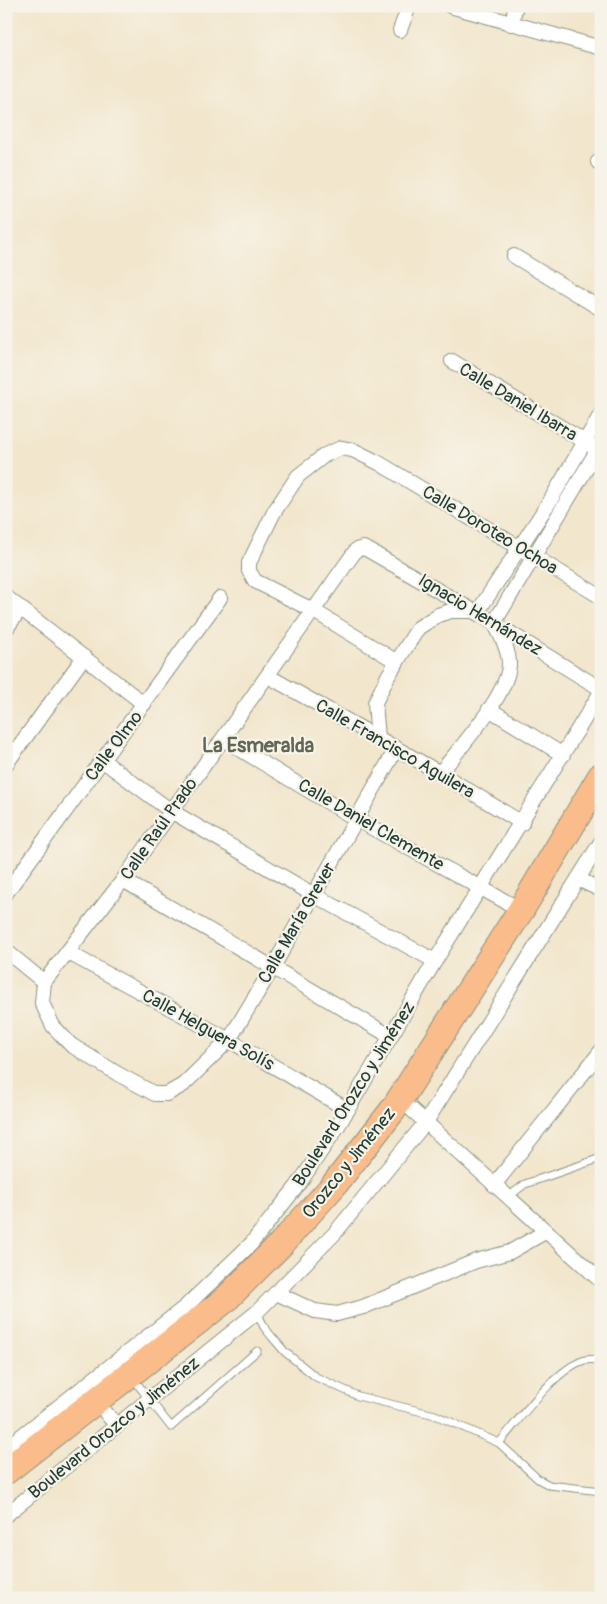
<svg xmlns="http://www.w3.org/2000/svg" width="607" height="1604" viewBox="0 0 607 1604" font-family="Pangolin,sans-serif">
<rect width="100%" height="100%" fill="#f7f3e8"/>
<filter id="ink" filterUnits="userSpaceOnUse"><feTurbulence type="fractalNoise" baseFrequency=".02" numOctaves="2"/><feDisplacementMap in="SourceGraphic" scale="10" xChannelSelector="R" yChannelSelector="G"/><feConvolveMatrix kernelMatrix="1 2 1 2 8 2 1 2 1" color-interpolation-filters="sRGB"/></filter>
<filter id="wash" filterUnits="userSpaceOnUse"><feTurbulence type="fractalNoise" baseFrequency=".0096" numOctaves="4" result="noise"/><feDisplacementMap in="SourceGraphic" scale="20" xChannelSelector="R" yChannelSelector="G"/><feGaussianBlur stdDeviation="1.12" result="paint"/><feColorMatrix in="noise" values="0 0 0 0 0 0 0 0 0 0 0 0 0 0 0 0 0 1.4 0 .05"/><feComposite in="paint" operator="in"/></filter>
<g filter="url(#wash)">
<rect width="100%" height="100%" fill="#f2e6cc"/>
</g>
<g filter="url(#ink)">
<g fill="none" stroke-linecap="round" stroke-linejoin="round">
<defs>
<g id="lane">
<path d="M508,1197l17,-13 76,-26"/>
<path d="M257,1312l7,15 8,10 13,15 31,25 42,19 77,19 64,28 39,36 11,6 52,6"/>
<path d="M139,1386l32,41 86,-76"/>
<path d="M499,1443c20,-23 57,-75 86,-83 5,-1 11,0 16,0"/>
</g>
<g id="street">
<path d="M450,6l151,42"/>
<path d="M511,24l5,-18"/>
<path d="M400,30l9,-24"/>
<path d="M598,162l3,2"/>
<path d="M514,256l87,53"/>
<path d="M452,361l140,85"/>
<path d="M6,597l138,107"/>
<path d="M477,613l73,-112 51,-87"/>
<path d="M6,629l15,-21"/>
<path d="M397,662l-83,-51 -59,-30 -6,-10v-8l25,-51 24,-36 27,-21 16,-7 12,2 26,13 222,134"/>
<path d="M268,676l172,97 82,50"/>
<path d="M489,709l74,46"/>
<path d="M378,738l-3,-35 13,-27 30,-48 20,-13 13,-4h23"/>
<path d="M223,739l133,80 165,91"/>
<path d="M102,760l69,51 143,84 121,66"/>
<path d="M6,764l78,-107"/>
<path d="M440,773c19,-24 71,-81 69,-111 -1,-14 -8,-27 -15,-39l107,-179"/>
<path d="M578,879l23,11"/>
<path d="M123,880l267,156"/>
<path d="M6,893l214,-295"/>
<path d="M6,951l38,31"/>
<path d="M67,952l162,88 119,70"/>
<path d="M44,982l79,-102 233,-330 7,-2 5,2 126,73 107,66"/>
<path d="M44,982l-2,21 11,23 18,19 47,29 37,20h12l16,-9 46,-45 44,-73 123,-218"/>
<path d="M411,1109l190,172"/>
<path d="M494,1185l107,-134"/>
<path d="M276,1293l39,18 22,3 26,-7 113,-46 34,-9 35,-20"/>
<path d="M106,1413l11,13"/>
<path d="M6,1448l179,-141 66,-63 47,-59 40,-59 97,-165 166,-269"/>
<path d="M6,1515l251,-203 77,-78 92,-112 175,-280"/>
</g>
<path id="highway" d="M6,1471l219,-171 57,-57 52,-58 59,-75 128,-200 80,-134"/>
</defs>
<use href="#lane" stroke="#889280" stroke-width="9"/>
<use href="#street" stroke="#889280" stroke-width="16"/>
<use href="#highway" stroke="#889280" stroke-width="28"/>
<use href="#lane" stroke="#fff" stroke-width="7"/>
<use href="#street" stroke="#fff" stroke-width="14"/>
<use href="#highway" stroke="#fabc8b" stroke-width="26"/>
</g>
</g>
<g text-anchor="middle" dominant-baseline="central" stroke-width="4.5" stroke-linejoin="round" paint-order="stroke">
<g font-size="18" fill="#1f3d34" stroke="#f7f3e8">
<text transform="translate(518 402) rotate(31)">Calle Daniel Ibarra</text>
<text transform="translate(490 530) rotate(31)">Calle Doroteo Ochoa</text>
<text transform="translate(480 615) rotate(31)">Ignacio Hernández</text>
<text transform="translate(114 746) rotate(-53)">Calle Olmo</text>
<text transform="translate(395 749) rotate(30)">Calle Francisco Aguilera</text>
<text transform="translate(371 825) rotate(30)">Calle Daniel Clemente</text>
<text transform="translate(159 829) rotate(-55)">Calle Raúl Prado</text>
<text transform="translate(297 923) rotate(-60)">Calle María Grever</text>
<text transform="translate(208 1030) rotate(29)">Calle Helguera Solís</text>
<text transform="translate(354 1094) rotate(-58)">Boulevard Orozco y Jiménez</text>
<text transform="translate(349 1163) rotate(-51)">Orozco y Jiménez</text>
<text transform="translate(114 1428) rotate(-39)">Boulevard Orozco y Jiménez</text>
</g>
<g font-size="20" font-weight="bold" fill="#616657" stroke="#f7f3e8">
<text x="258" y="745">La Esmeralda</text>
</g>
</g>
<rect width="607" height="1604" fill="none" stroke="#f7f3e8" stroke-width="25"/>
</svg>
